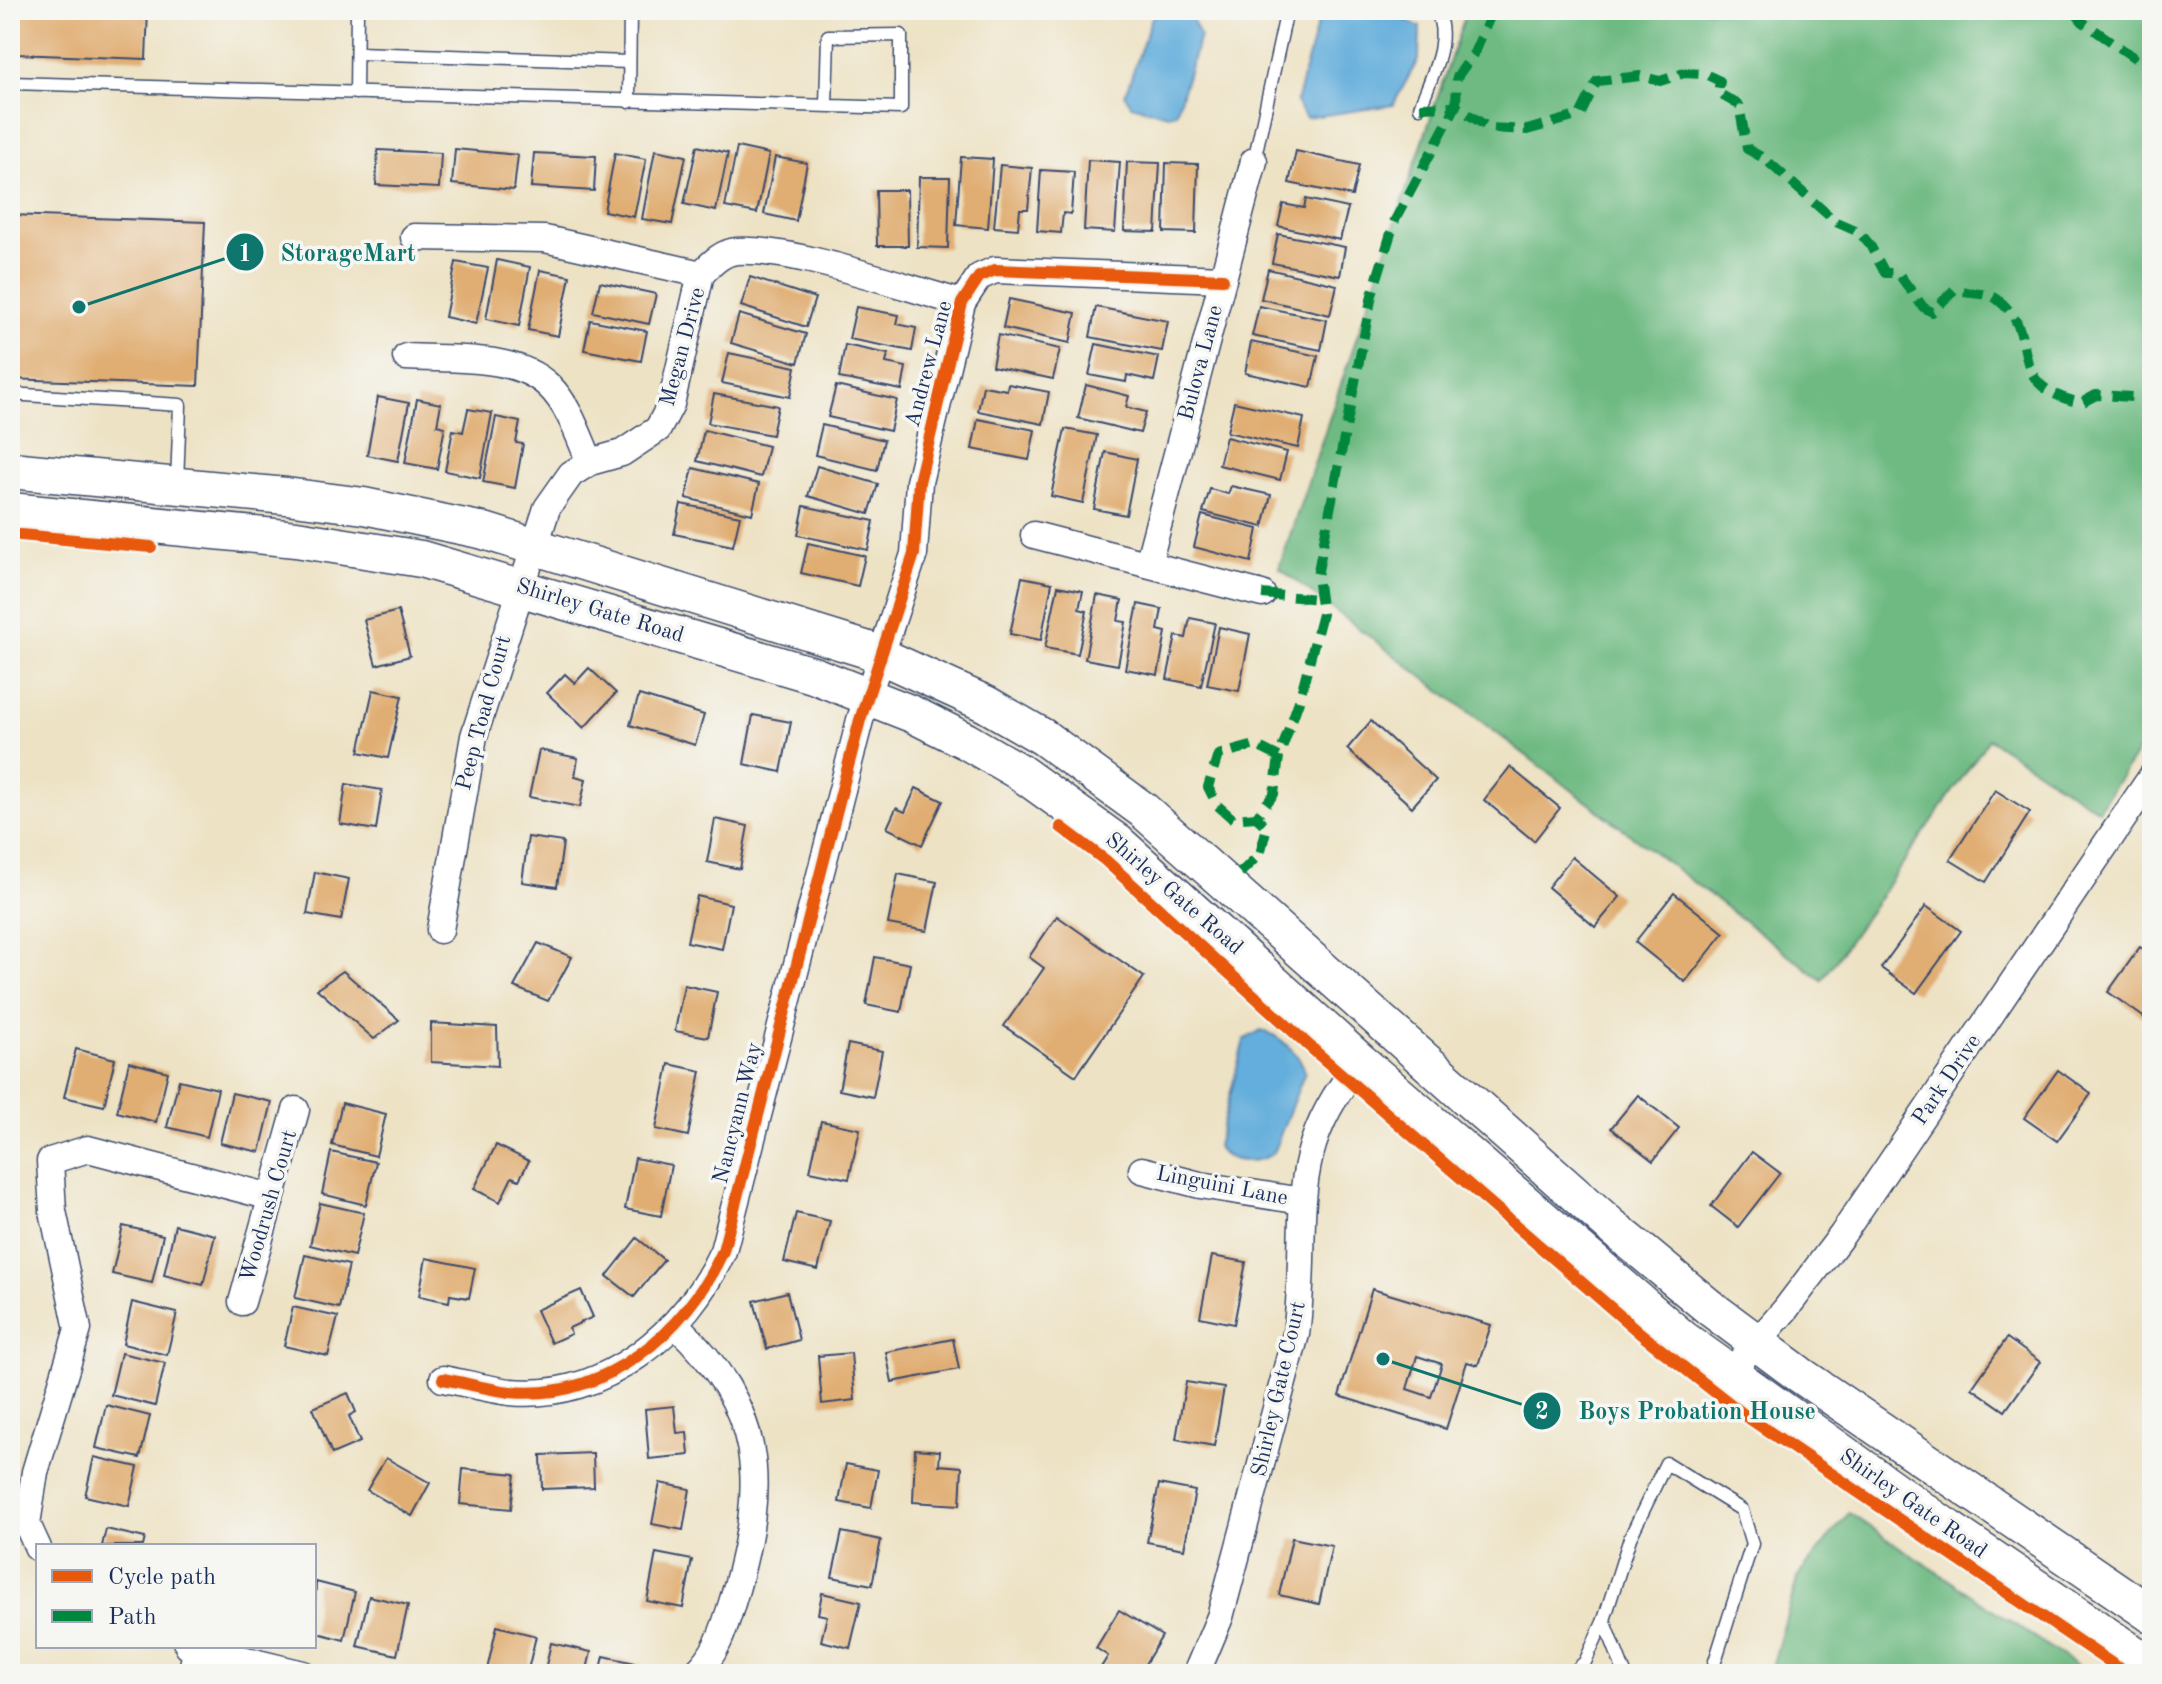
<svg xmlns="http://www.w3.org/2000/svg" width="2162" height="1684" viewBox="0 0 2162 1684" font-family="'Old Standard TT',serif">
<rect width="100%" height="100%" fill="#f6f6f2"/>
<filter id="ink" filterUnits="userSpaceOnUse"><feTurbulence type="fractalNoise" baseFrequency=".0125" numOctaves="2"/><feDisplacementMap in="SourceGraphic" scale="16" xChannelSelector="R" yChannelSelector="G"/><feConvolveMatrix kernelMatrix="1 2 1 2 8 2 1 2 1" color-interpolation-filters="sRGB"/></filter>
<filter id="wash" filterUnits="userSpaceOnUse"><feTurbulence type="fractalNoise" baseFrequency=".006" numOctaves="4" result="noise"/><feDisplacementMap in="SourceGraphic" scale="32" xChannelSelector="R" yChannelSelector="G"/><feGaussianBlur stdDeviation="1.8" result="paint"/><feColorMatrix in="noise" values="0 0 0 0 0 0 0 0 0 0 0 0 0 0 0 0 0 1.4 0 .05"/><feComposite in="paint" operator="in"/></filter>
<g filter="url(#wash)">
<rect width="100%" height="100%" fill="#ede2c4"/>
<g fill="#6eba82" stroke="#447470" stroke-width="2">
<path d="M1467,10h685v721l-54,79 -109,-71 -167,241 -543,-412z"/>
<path d="M1849,1513l240,161h-319l28,-98z"/>
</g>
<g fill="#64aedc" stroke="#406e9d" stroke-width="2">
<path d="M1165,10l26,6 9,20 -24,77 -8,2 -37,-10 -6,-10 27,-78z"/>
<path d="M1321,10h64l35,17 -1,31 -26,47 -87,13 -10,-15z"/>
<path d="M1261,1030c18,5 40,24 44,42l-32,81c-14,12 -48,11 -56,-7l27,-106z"/>
</g>
<g id="blocks">
<g fill="#e0ad72" fill-rule="evenodd">
<path d="M18,10h130l-2,49 -130,-5z"/>
<path d="M697,146l31,7 -12,58 -32,-7z"/>
<path d="M737,147l32,7 -12,59 -32,-6z"/>
<path d="M455,149l63,6 -4,35 -62,-6z"/>
<path d="M378,150l63,3 -2,35 -63,-3z"/>
<path d="M655,150l31,6 -14,68 -30,-5z"/>
<path d="M1296,151l63,14 -7,31 -63,-13z"/>
<path d="M534,153l62,3 -2,35 -63,-4z"/>
<path d="M615,153l31,6 -12,58 -30,-6z"/>
<path d="M775,157l32,6 -11,58 -32,-7z"/>
<path d="M961,157l32,2 -5,69 -32,-3z"/>
<path d="M1088,160l32,2 -5,70 -31,-2z"/>
<path d="M1127,162l33,1 -4,69 -32,-1z"/>
<path d="M1166,163l32,1 -2,69 -32,-1z"/>
<path d="M1000,165l32,3 -4,41h-8l-2,20 -24,-2z"/>
<path d="M1041,170l33,2 -3,42 -8,-1 -2,20 -24,-2z"/>
<path d="M919,177h31l-2,71 -31,-1z"/>
<path d="M876,190h31l1,56h-31z"/>
<path d="M1306,199l42,9 -8,32 -62,-14 5,-22 21,4z"/>
<path d="M10,215l195,7 -7,164 -188,-7z"/>
<path d="M1278,234l67,13 -5,29 -68,-13z"/>
<path d="M497,260l33,7 -11,59 -33,-7z"/>
<path d="M456,262l32,6 -12,56 -31,-7z"/>
<path d="M1268,269l69,16 -7,30 -69,-16z"/>
<path d="M540,270l30,6 -12,60 -30,-6z"/>
<path d="M750,277l65,21 -9,29 -65,-21z"/>
<path d="M600,282l56,12 -7,30 -56,-12z"/>
<path d="M1009,299l67,14 -6,30 -67,-15z"/>
<path d="M1259,306l68,14 -6,30 -69,-14z"/>
<path d="M856,307l43,8 -2,9 19,4 -4,23 -63,-12z"/>
<path d="M1096,307l72,14 -6,30 -72,-14z"/>
<path d="M739,314l67,20 -8,29 -67,-20z"/>
<path d="M590,320l57,11 -6,30 -57,-11z"/>
<path d="M998,335l62,14 -7,30 -61,-13z"/>
<path d="M1251,342l67,14 -7,31 -66,-14z"/>
<path d="M1096,344l63,13 -5,24 -27,-6 -1,7 -37,-7z"/>
<path d="M845,345l43,9 -2,9 20,4 -4,23 -63,-12z"/>
<path d="M729,353l67,14 -6,30 -68,-14z"/>
<path d="M1008,384l41,8 -6,32 -65,-13 5,-25 24,4z"/>
<path d="M1086,385l43,11 -3,11 20,5 -6,21 -62,-15z"/>
<path d="M836,386l61,14 -7,31 -62,-14z"/>
<path d="M714,394l64,12 -6,29 -64,-12z"/>
<path d="M378,397l31,6 -11,58 -31,-6z"/>
<path d="M417,399l24,5 -4,21 8,2 -8,42 -32,-6z"/>
<path d="M1234,402l70,16 -6,30 -71,-16z"/>
<path d="M468,409l24,4 -12,65 -35,-7 8,-41 10,2z"/>
<path d="M496,417l24,5 -4,21 7,1 -8,44 -32,-6z"/>
<path d="M978,419l57,11 -6,30 -57,-11z"/>
<path d="M822,425l62,15 -7,30 -62,-15z"/>
<path d="M1065,429l32,6 -14,68 -32,-7z"/>
<path d="M704,430l64,16 -7,31 -64,-16z"/>
<path d="M1226,437l61,15 -7,28 -61,-15z"/>
<path d="M1105,452l32,7 -11,56 -32,-6z"/>
<path d="M817,466l61,18 -9,30 -61,-18z"/>
<path d="M693,468l66,16 -7,30 -66,-16z"/>
<path d="M1231,486l40,9 -8,32 -60,-15 7,-23 18,5z"/>
<path d="M681,504l59,12 -7,30 -59,-12z"/>
<path d="M804,506l70,15 -6,29 -70,-15z"/>
<path d="M1202,515l56,14 -7,33 -57,-15z"/>
<path d="M808,543l57,13 -7,30 -57,-13z"/>
<path d="M1022,577l30,6 -11,57 -31,-6z"/>
<path d="M1058,586l25,5 -4,18 8,2 -9,43 -33,-6z"/>
<path d="M1097,595l25,5 -4,21 8,1 -8,43 -33,-6z"/>
<path d="M1138,604l24,5 -4,21 8,2 -8,43 -33,-6z"/>
<path d="M398,611l12,45 -34,9 -12,-45z"/>
<path d="M1190,618l25,5 -14,63 -34,-7 9,-43 10,2z"/>
<path d="M1219,627l31,7 -11,57 -32,-6z"/>
<path d="M589,668l27,25 -32,35 -37,-35 18,-19 10,9z"/>
<path d="M373,690l29,6 -14,62 -29,-6z"/>
<path d="M639,695l65,20 -9,30 -65,-20z"/>
<path d="M753,715l38,7 -10,50 -37,-8z"/>
<path d="M1371,721l65,59 -24,27 -65,-58z"/>
<path d="M539,750l39,8 -3,18 11,3 -6,28 -51,-10z"/>
<path d="M1510,767l50,41 -26,33 -50,-41z"/>
<path d="M346,784l36,6 -6,40 -36,-6z"/>
<path d="M916,788l27,13 -21,44 -35,-17 9,-20 9,4z"/>
<path d="M1995,790l35,22 -44,70 -36,-22z"/>
<path d="M715,819l33,7 -8,43 -33,-7z"/>
<path d="M528,837l35,5 -6,45 -35,-5z"/>
<path d="M1572,857l48,40 -25,30 -47,-40z"/>
<path d="M315,872l34,7 -8,41 -34,-6z"/>
<path d="M898,874l39,8 -10,49 -39,-7z"/>
<path d="M1674,893l50,40 -39,49 -50,-40z"/>
<path d="M697,896l34,8 -9,45 -35,-7z"/>
<path d="M1926,906l35,25 -45,62 -35,-25z"/>
<path d="M1057,916l87,61 -68,99 -72,-50 40,-58 -15,-11z"/>
<path d="M538,943l34,14 -24,44 -34,-14z"/>
<path d="M2140,947l12,9v67l-44,-31z"/>
<path d="M875,957l35,7 -9,48 -35,-7z"/>
<path d="M343,971l56,49 -25,19 -57,-50z"/>
<path d="M684,985l33,7 -9,45 -33,-6z"/>
<path d="M431,1023l66,4 1,39 -67,-4z"/>
<path d="M848,1044l34,7 -9,46 -34,-7z"/>
<path d="M76,1049l39,10 -11,47 -40,-9z"/>
<path d="M129,1062l39,10 -12,50 -39,-10z"/>
<path d="M669,1064l32,7 -13,65 -32,-7z"/>
<path d="M2058,1070l33,24 -34,47 -33,-23z"/>
<path d="M179,1080l39,9 -11,48 -40,-10z"/>
<path d="M232,1093l40,9 -12,50 -40,-9z"/>
<path d="M1638,1095l41,33 -26,33 -42,-33z"/>
<path d="M342,1103l44,11 -10,42 -44,-11z"/>
<path d="M821,1121l39,8 -11,50 -39,-8z"/>
<path d="M496,1145l33,16 -10,19 -7,-3 -12,25 -26,-13z"/>
<path d="M331,1152l45,10 -10,43 -44,-11z"/>
<path d="M1752,1152l28,21 -42,54 -27,-21z"/>
<path d="M635,1158l36,7 -10,51 -36,-7z"/>
<path d="M320,1203l44,10 -10,43 -44,-11z"/>
<path d="M796,1213l34,8 -12,49 -34,-8z"/>
<path d="M175,1225l40,10 -12,50 -39,-10z"/>
<path d="M123,1226l40,9 -11,48 -40,-9z"/>
<path d="M637,1238l27,22 -30,37 -27,-21z"/>
<path d="M305,1255l44,10 -10,43 -44,-10z"/>
<path d="M1212,1256l34,6 -12,62 -34,-7z"/>
<path d="M426,1258l49,10 -6,30 -19,-3 -1,7 -30,-6z"/>
<path d="M1372,1289l119,36 -13,40 -11,-3 -21,67 -107,-33zM1417,1356l25,8 -11,33 -24,-8z"/>
<path d="M581,1290l12,27 -24,11 2,6 -20,9 -15,-33z"/>
<path d="M787,1292l12,48 -32,9 -13,-48z"/>
<path d="M132,1302l45,11 -10,42 -44,-11z"/>
<path d="M293,1307l45,10 -10,39 -44,-10z"/>
<path d="M2007,1338l33,24 -35,49 -33,-23z"/>
<path d="M953,1339l6,30 -67,13 -6,-30z"/>
<path d="M121,1353l44,10 -10,43 -44,-11z"/>
<path d="M851,1353l4,47 -33,4 -4,-48z"/>
<path d="M1186,1382l38,6 -10,58 -38,-7z"/>
<path d="M348,1393l8,19 -7,4 11,26 -28,12 -19,-46z"/>
<path d="M106,1405l44,11 -10,42 -44,-10z"/>
<path d="M674,1406l3,27 10,-1 2,23 -40,4 -4,-50z"/>
<path d="M915,1449l25,2 -1,14 23,2 -2,38 -47,-3z"/>
<path d="M593,1453l1,34 -52,2 -1,-34z"/>
<path d="M94,1457l44,10 -9,39 -44,-10z"/>
<path d="M386,1458l44,25 -18,33 -45,-26z"/>
<path d="M846,1464l32,6 -7,38 -32,-6z"/>
<path d="M463,1469l52,5 -4,35 -51,-5z"/>
<path d="M660,1483l30,6 -7,41 -31,-6z"/>
<path d="M1159,1484l36,7 -11,58 -37,-7z"/>
<path d="M106,1529l39,9 -2,8h-41z"/>
<path d="M842,1532l39,8 -9,45 -40,-8z"/>
<path d="M1292,1538l40,8 -13,58 -40,-9z"/>
<path d="M656,1553l36,7 -9,48 -36,-7z"/>
<path d="M316,1582l39,10 -11,48 -30,-8z"/>
<path d="M822,1593l39,9 -11,46 -29,-7 6,-25 -9,-2z"/>
<path d="M369,1596l39,9 -11,50 -40,-9z"/>
<path d="M1119,1610l43,26 -23,38h-31l-8,-5 8,-13 -12,-8z"/>
<path d="M497,1626l39,10 -9,38h-41z"/>
<path d="M551,1643l40,9 -5,22h-42z"/>
<path d="M604,1656l40,9 -2,9h-42z"/>
</g>
</g>
</g>
<g filter="url(#ink)">
<use href="#blocks" fill-opacity="0" stroke="#3a4a6d" stroke-width="2"/>
<g fill="none" stroke-linecap="round" stroke-linejoin="round">
<defs>
<g id="lane">
<path d="M357,53l272,9"/>
<path d="M10,83l891,25v-73l-73,1 -2,69"/>
<path d="M356,93l1,-83"/>
<path d="M629,102l1,-92"/>
<path d="M1420,107c11,-30 32,-67 16,-97"/>
<path d="M1254,161l33,-151"/>
<path d="M10,394l170,11 -3,78"/>
<path d="M1572,1674l13,-12 19,-42"/>
<path d="M1625,1674l-21,-54 26,-82 36,-75 76,47 10,34 -41,130"/>
</g>
<g id="street">
<path d="M414,237l131,2 156,35"/>
<path d="M406,357c44,3 109,-4 143,29 20,19 30,51 41,76"/>
<path d="M1034,535l228,59"/>
<path d="M1148,564l106,-403"/>
<path d="M440,930l34,-194 73,-228 24,-34 19,-12 32,-9 36,-24 13,-25 30,-130c10,-10 21,-22 36,-23 60,-3 165,36 225,52"/>
<path d="M1142,1170l58,15 102,16"/>
<path d="M242,1302l54,-192"/>
<path d="M676,1325c88,84 91,156 59,268 -9,29 -16,60 -40,81"/>
<path d="M1729,1374l56,-64 57,-75 310,-459"/>
<path d="M443,1379c22,4 45,10 67,13 95,9 176,-60 213,-141l137,-531 54,-166 5,-72 43,-179 17,-26 16,-7 228,9"/>
<path d="M38,1548l-11,-24 8,-52 43,-143 -25,-118 -3,-50 38,-12 183,48"/>
<path d="M188,1646l115,28"/>
<path d="M191,1674l6,-26"/>
<path d="M1196,1674l24,-57 76,-283c15,-111 -16,-178 65,-272"/>
</g>
<g id="secondary">
<path d="M10,470l276,26 78,10 120,25 384,119 118,54 57,33 100,73 467,415 99,82 90,67 353,241"/>
<path d="M10,511l286,28 125,20 392,116 99,39 54,27 55,32 96,69 244,220 322,277 259,185 210,142"/>
</g>
</defs>
<use href="#lane" stroke="#3a4a6d" stroke-width="15"/>
<use href="#street" stroke="#3a4a6d" stroke-width="29"/>
<use href="#secondary" stroke="#3a4a6d" stroke-width="39"/>
<use href="#lane" stroke="#fff" stroke-width="12"/>
<use href="#street" stroke="#fff" stroke-width="26"/>
<use href="#secondary" stroke="#fff" stroke-width="36"/>
<g stroke="#00873e" stroke-width="10" stroke-dasharray="20 10" stroke-linecap="butt">
<path d="M1493,10l-19,43 -17,24 -1,29 33,22 38,2 53,-15 17,-34 43,-5 20,5 24,-8 21,1 15,7 -2,12 21,12 8,44 18,10 71,63 23,10 11,13 15,28h13l25,34 9,5 22,-22c12,4 33,2 43,9 49,38 2,85 84,104l15,-8 56,3"/>
<path d="M2073,10l10,12 69,48"/>
<path d="M1262,594l57,5"/>
<path d="M1279,757l-24,-12 -37,10 -10,32 9,18 16,14 23,-2 18,-23 5,-37 20,-56 23,-87 -5,-38 55,-281 23,-75 61,-114 -36,1"/>
<path d="M1240,873l20,-19 7,-27 -11,-10"/>
</g>
<defs>
<g id="cycleway">
<path d="M10,534l141,13"/>
<path d="M1061,827l44,33 212,193 324,281 102,80 384,260"/>
<path d="M443,1379c22,4 45,10 67,13 95,9 176,-60 213,-141l137,-531 54,-166 5,-72 43,-179 17,-26 16,-7 228,9"/>
</g>
</defs>
<use href="#cycleway" stroke="#f6f6f2" stroke-width="17"/>
<use href="#cycleway" stroke="#e8590c" stroke-width="12"/>
</g>
</g>
<g text-anchor="middle" dominant-baseline="central" stroke-width="7" stroke-linejoin="round" paint-order="stroke">
<g font-size="22" fill="#1b2f5e" stroke="#f6f6f2">
<text transform="translate(683 347) rotate(-75)">Megan Drive</text>
<text transform="translate(1201 363) rotate(-75)">Bulova Lane</text>
<text transform="translate(929 364) rotate(-75)">Andrew Lane</text>
<text transform="translate(600 611) rotate(17)">Shirley Gate Road</text>
<text transform="translate(484 713) rotate(-75)">Peep Toad Court</text>
<text transform="translate(1174 894) rotate(41)">Shirley Gate Road</text>
<text transform="translate(1947 1080) rotate(-56)">Park Drive</text>
<text transform="translate(738 1113) rotate(-76)">Nancyann Way</text>
<text transform="translate(1222 1186) rotate(11)">Linguini Lane</text>
<text transform="translate(269 1206) rotate(-74)">Woodrush Court</text>
<text transform="translate(1279 1389) rotate(-77)">Shirley Gate Court</text>
<text transform="translate(1913 1504) rotate(35)">Shirley Gate Road</text>
</g>
</g>
<path fill="none" stroke="#0f766e" stroke-width="3" d="M79 307L245 252M1383 1359L1542 1411"/>
<g fill="#0f766e" stroke="#f6f6f2" stroke-width="3">
<circle cx="79" cy="307" r="8"/>
<circle cx="1383" cy="1359" r="8"/>
<circle cx="245" cy="252" r="20"/>
<circle cx="1542" cy="1411" r="20"/>
</g>
<g font-size="24" text-anchor="middle" font-weight="bold" fill="#fff">
<text x="245" y="261">1</text>
<text x="1542" y="1419">2</text>
</g>
<g font-size="24" text-anchor="middle" font-weight="bold" fill="#0f766e" stroke="#f6f6f2" stroke-width="7" stroke-linejoin="round" paint-order="stroke">
<text x="348" y="261">StorageMart</text>
<text x="1697" y="1419">Boys Probation House</text>
</g>
<rect width="2162" height="1684" fill="none" stroke="#f6f6f2" stroke-width="40"/>
<rect x="36" y="1544" width="280" height="104" fill="#f6f6f2" stroke="#9ea6b7" stroke-width="2"/>
<rect x="52" y="1570" width="40" height="12" fill="#e8590c" stroke="#9ea6b7" stroke-width="2"/>
<text x="108" y="1584" font-size="24" fill="#1b2f5e">Cycle path</text>
<rect x="52" y="1610" width="40" height="12" fill="#00873e" stroke="#9ea6b7" stroke-width="2"/>
<text x="108" y="1624" font-size="24" fill="#1b2f5e">Path</text>
</svg>
